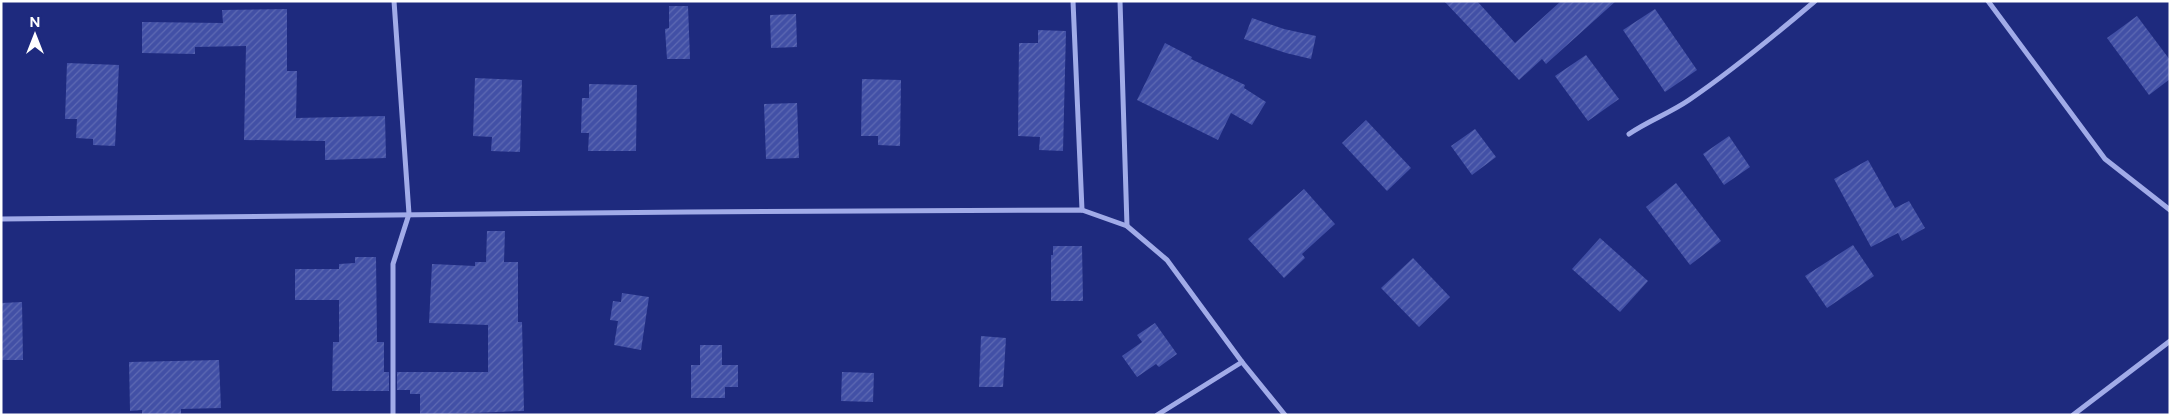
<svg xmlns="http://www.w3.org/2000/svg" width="2171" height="416" viewBox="0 0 2171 416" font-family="Figtree,sans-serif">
<defs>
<pattern id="building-hatch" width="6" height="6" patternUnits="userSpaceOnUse" patternTransform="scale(1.25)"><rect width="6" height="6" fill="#4250a6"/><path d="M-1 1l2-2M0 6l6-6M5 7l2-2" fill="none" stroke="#5e6ab3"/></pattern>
</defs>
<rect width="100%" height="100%" fill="#1e2a7e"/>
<g fill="url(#building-hatch)">
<path d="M1444,1h33l38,42 46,-42h55l-70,63 -4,-5 -23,21z"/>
<path d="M669,6h19l2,53h-23l-2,-30 4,-1z"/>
<path d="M287,9v62h10l-1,47 89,-2 1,42 -61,2v-19l-81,-1 2,-94 -51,1v7l-53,-1v-31l81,1 -1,-13z"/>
<path d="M1655,9l42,61 -32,22 -42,-62z"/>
<path d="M796,14l1,33 -26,1 -1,-33z"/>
<path d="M2137,16l33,44v19l-21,16 -42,-57z"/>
<path d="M1252,18l32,11 32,7 -5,23 -25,-6 -42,-14z"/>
<path d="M1038,30l28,1 -3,120 -24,-1 1,-13 -22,-1 1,-93h19z"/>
<path d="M1165,43l27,14 -1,2 54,26 -1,3 22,14 -14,23 -21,-12 -13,27 -81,-40z"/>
<path d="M1586,55l33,44 -31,22 -33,-45z"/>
<path d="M67,63l52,2 -4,81 -22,-1v-6l-17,-1 1,-19h-12z"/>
<path d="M475,78l47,2 -2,72 -29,-1 1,-14 -19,-1z"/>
<path d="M862,79l39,1 -1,66 -22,-1v-9h-17z"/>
<path d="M589,84l48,1 -1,66h-48l1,-18h-8l1,-35h7z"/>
<path d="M797,103l2,55 -33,1 -2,-55z"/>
<path d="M1366,120l45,48 -24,23 -45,-48z"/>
<path d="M1475,129l21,28 -24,18 -21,-29z"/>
<path d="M1729,136l21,31 -26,18 -21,-31z"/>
<path d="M1868,160l27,48 14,-7 16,27 -23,13 -4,-8 -27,14 -37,-68z"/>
<path d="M1676,183l45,58 -31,24 -44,-58z"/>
<path d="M1304,189l31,35 -33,30 3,4 -21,20 -36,-39z"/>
<path d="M487,231h18l-1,31h14v60h4l2,89 -104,4v-21h-10v-4h-13v-18h91v-47l-59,-2 3,-59 43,2v-4h11z"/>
<path d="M1600,238l48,43 -28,31 -48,-43z"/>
<path d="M1853,245l21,31 -47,32 -22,-32z"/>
<path d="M1053,246h29l1,55h-32v-46h2z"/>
<path d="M355,257h21l1,85h7v30h5v19h-57l1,-49h6v-42h-44v-31h44v-5l16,-1z"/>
<path d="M1413,258l37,39 -31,30 -38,-39z"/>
<path d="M622,293l27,4 -8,53 -27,-5 4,-24 -8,-1 3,-19 8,1z"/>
<path d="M22,302l1,58h-22v-57z"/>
<path d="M1155,323l22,31 -18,13 -3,-3 -19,13 -15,-21 20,-14 -5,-7z"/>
<path d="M981,336l25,2 -3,49h-24z"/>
<path d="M700,345h22v20h16v22h-13v11h-34v-33h9z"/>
<path d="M219,360l2,48 -40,1v6h-39v-5l-12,1 -1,-49z"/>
<path d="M842,372l32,1 -1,29 -32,-1z"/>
</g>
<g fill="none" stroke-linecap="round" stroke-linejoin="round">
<g stroke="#a1abe8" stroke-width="5">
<path d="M1073,1l9,209"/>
<path d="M1120,1l7,225"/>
<path d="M1988,1l117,158 65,51"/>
<path d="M1629,134c19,-13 41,-21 60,-34 44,-30 85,-64 126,-99"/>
<path d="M1,219l687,-7 394,-2 45,16 40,34 75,102 43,53"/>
<path d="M393,415v-151l16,-50 -15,-213"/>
<path d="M1157,415l85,-53"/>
<path d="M2073,415l97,-74"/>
</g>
</g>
<rect width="2171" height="416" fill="none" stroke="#ffffff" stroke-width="5"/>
<g transform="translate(35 35)" stroke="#1e2a7e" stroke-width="4" paint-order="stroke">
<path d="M0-4L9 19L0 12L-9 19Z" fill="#ffffff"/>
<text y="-8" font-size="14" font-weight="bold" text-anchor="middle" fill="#ffffff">N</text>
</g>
</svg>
